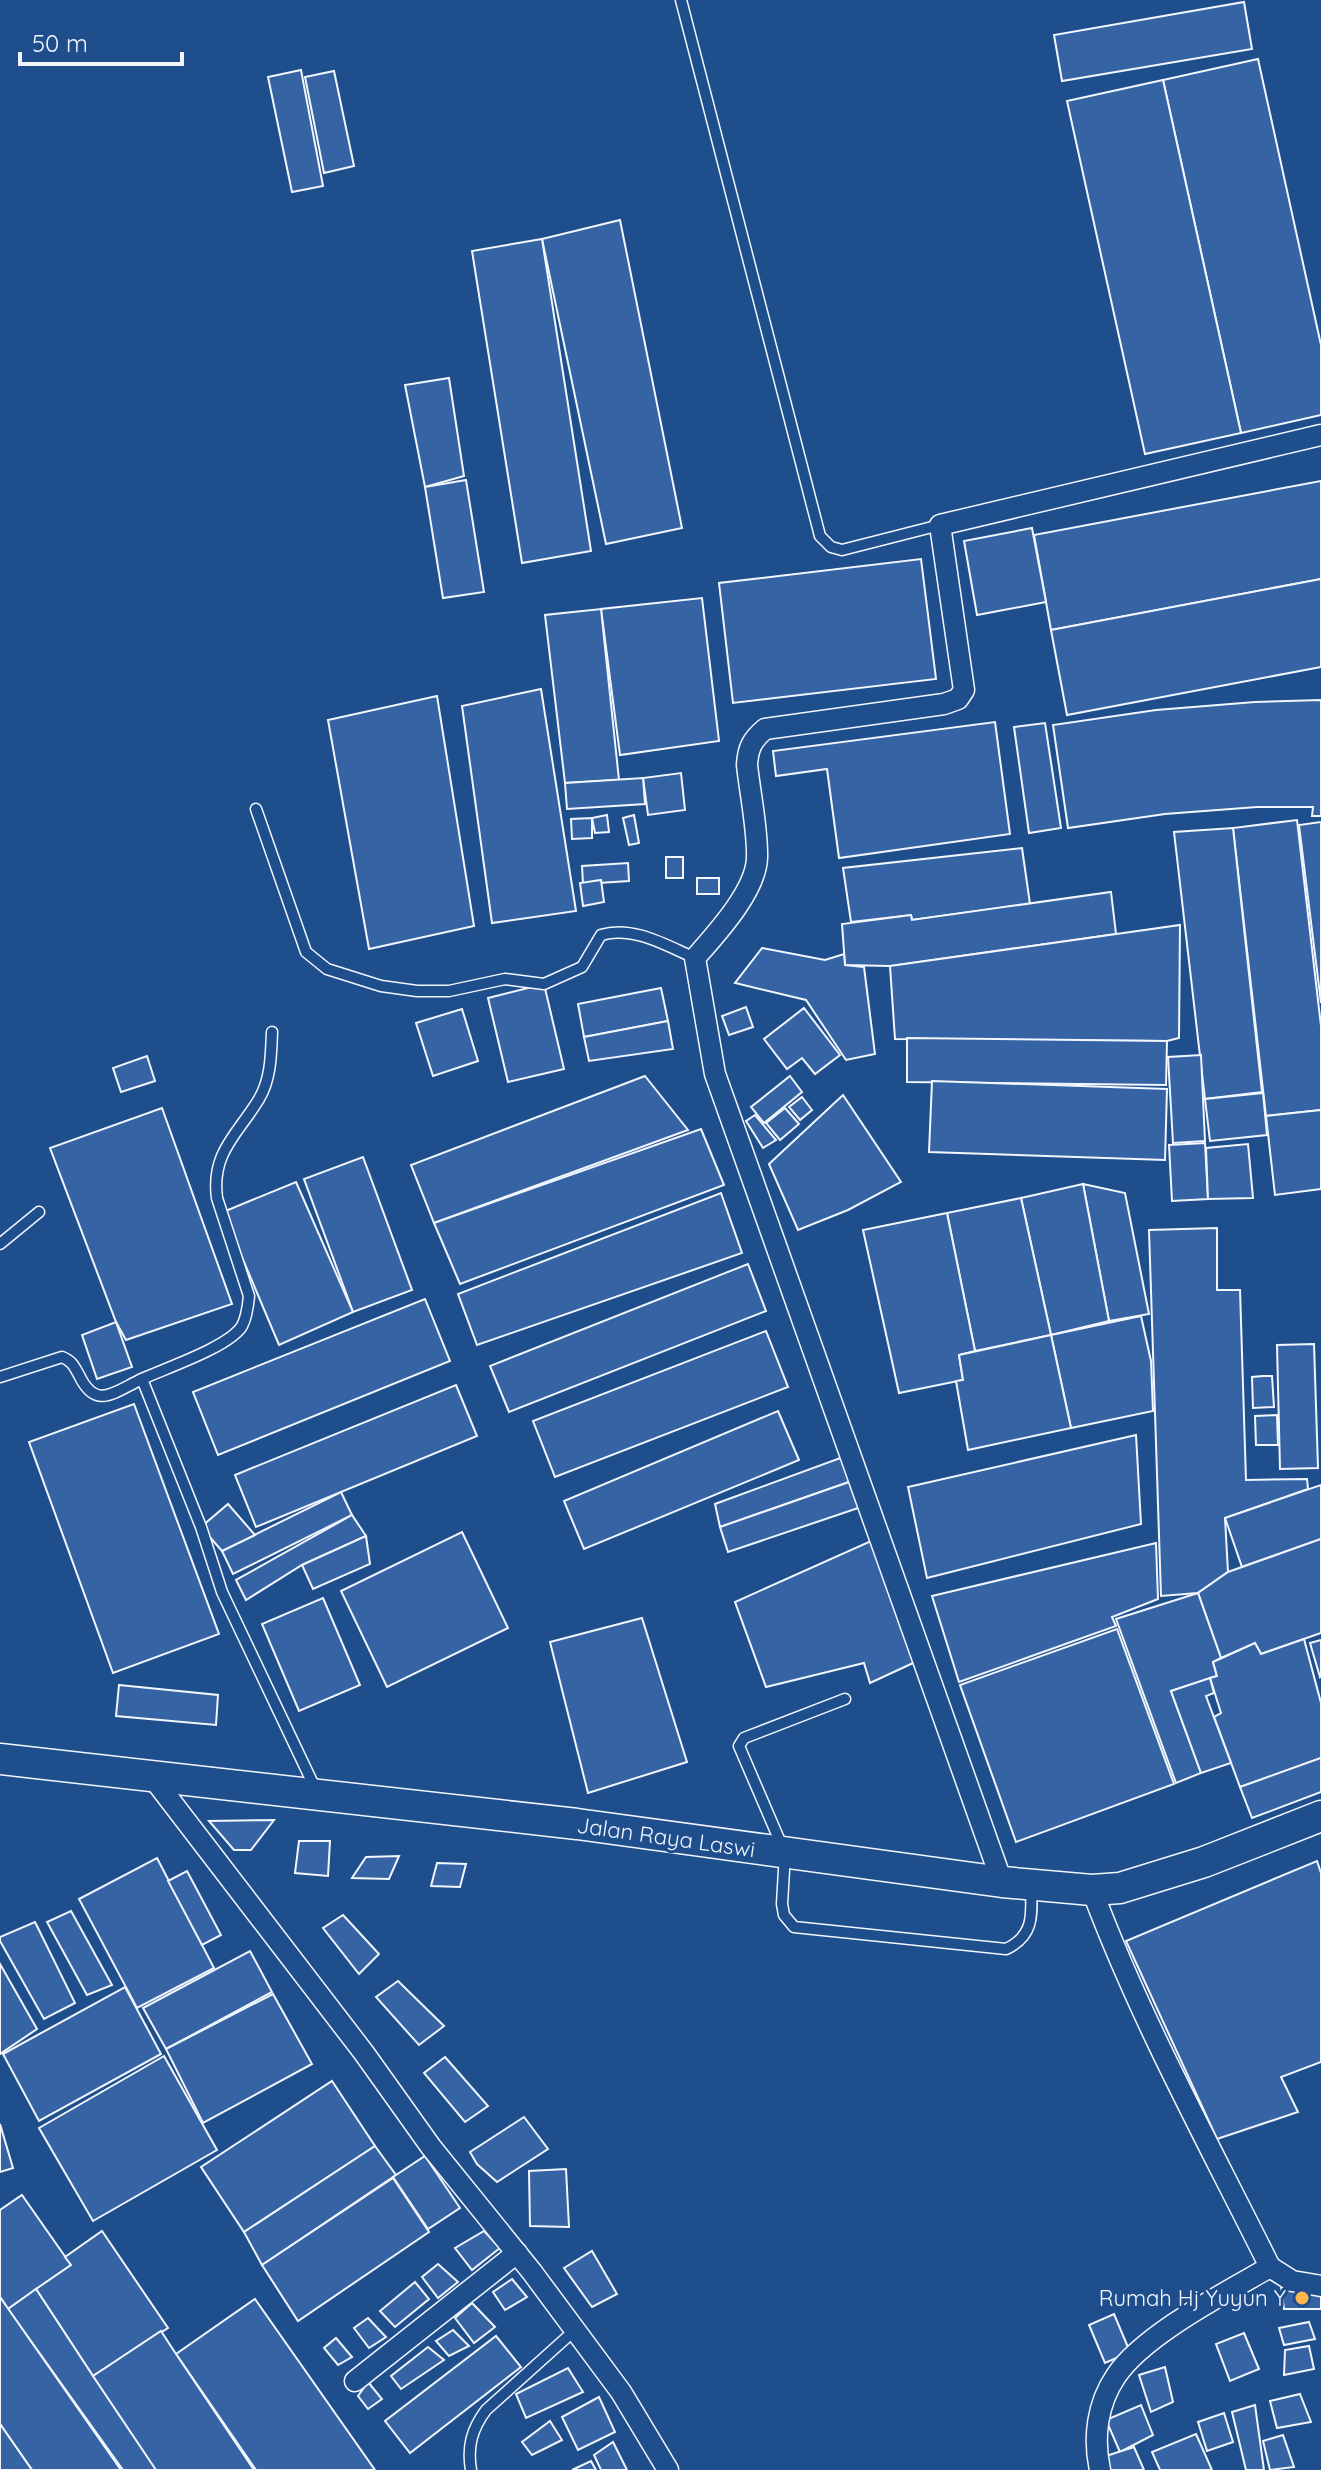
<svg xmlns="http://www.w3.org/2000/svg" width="1321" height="2470" viewBox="0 0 1321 2470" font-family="Quicksand,sans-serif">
<rect width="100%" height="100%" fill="#1f4e8c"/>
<g fill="#3563a3" stroke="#f2f6ff" stroke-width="2">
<path d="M1244,2l8,47 -190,32 -8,-46z"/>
<path d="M1258,59l63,286v70l-80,18 -78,-353z"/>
<path d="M301,70l22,116 -31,6 -24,-115z"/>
<path d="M334,71l20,95 -30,7 -19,-96z"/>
<path d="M1163,80l78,353 -96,21 -78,-353z"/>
<path d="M620,220l62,308 -76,16 -64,-305z"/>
<path d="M542,239l49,312 -69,12 -50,-312z"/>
<path d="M449,378l15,98 -39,11 -20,-102z"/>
<path d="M466,480l18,112 -41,6 -18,-111z"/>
<path d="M1321,481v98l-270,51 -17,-95z"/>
<path d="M1032,528l14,74 -69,13 -13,-74z"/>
<path d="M921,559l15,120 -203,24 -14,-120z"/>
<path d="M1321,579v88l-254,48 -16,-85z"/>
<path d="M702,598l17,143 -99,14 -19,-146z"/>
<path d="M601,609l18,171 -54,3 -20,-168z"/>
<path d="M541,689l35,222 -84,12 -30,-217z"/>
<path d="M437,696l37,230 -105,23 -41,-229z"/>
<path d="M1321,700v116h-9l1,-9h-56l-92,7 -97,14 -15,-103 103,-15 99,-8z"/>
<path d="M995,722l15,112 -171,24 -12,-89 -51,7 -3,-25z"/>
<path d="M1045,723l16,105 -32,5 -15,-106z"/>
<path d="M681,773l4,37 -37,5 -5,-37z"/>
<path d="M643,778l2,26 -78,5 -2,-26z"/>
<path d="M607,815l2,17 -14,1 -3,-15z"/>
<path d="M634,815l5,28 -10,2 -6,-27z"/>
<path d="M592,818v20l-20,1 -1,-20z"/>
<path d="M1297,820l24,206v84l-55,6 -33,-288z"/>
<path d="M1321,822v181l-22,-178z"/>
<path d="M1233,828l29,264 -57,7 -31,-267z"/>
<path d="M1022,848l8,56 -118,16 -1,-5 -60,7 -8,-54z"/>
<rect x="666" y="857" width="17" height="21"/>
<path d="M628,863l1,18 -46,3 -1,-18z"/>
<rect x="697" y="878" width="22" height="16"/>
<path d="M601,880l3,22 -21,4 -3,-23z"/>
<path d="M1111,892l5,42 -226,32 -45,-1 -3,-41 69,-9 1,5z"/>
<path d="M1180,925l-1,113 -12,3 -272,-2 -5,-73z"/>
<path d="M762,948l63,12 19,-6 1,11 19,2 11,87 -29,6 -40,-60 -71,-17z"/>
<path d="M544,984l20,85 -56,13 -20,-84z"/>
<path d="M661,988l7,33 -84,16 -6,-33z"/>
<path d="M746,1007l7,20 -24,8 -7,-19z"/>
<path d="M804,1008l36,47 -25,19 -13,-16 -15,11 -23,-30z"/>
<path d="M462,1009l16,52 -45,15 -17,-53z"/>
<path d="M668,1021l5,28 -84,12 -5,-24z"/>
<path d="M907,1038l260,3 -1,44 -259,-3z"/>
<path d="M1201,1055l4,86 -32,2 -5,-86z"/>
<path d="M147,1056l8,25 -34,11 -8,-24z"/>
<path d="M645,1076l43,54 -254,93 -23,-58z"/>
<path d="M790,1076l12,16 -38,31 -13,-16z"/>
<path d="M932,1081l235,8 -2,71 -236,-8z"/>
<path d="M1263,1093l4,42 -57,6 -5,-42z"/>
<path d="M843,1095l58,87 -53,28 -50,20 -29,-66z"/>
<path d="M802,1097l10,13 -12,10 -11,-13z"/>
<path d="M162,1108l70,196 -106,36 -10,-18 -66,-174z"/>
<path d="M785,1108l14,16 -19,16 -14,-17z"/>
<path d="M1321,1110v79l-46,6 -9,-79z"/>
<path d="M755,1115l21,25 -13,8 -17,-27z"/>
<path d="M701,1129l23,56 -264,99 -26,-61z"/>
<path d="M1205,1143l3,56 -36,2 -3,-56z"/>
<path d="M1248,1144l5,54 -45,1 -2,-51z"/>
<path d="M363,1157l49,133 -59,22 -49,-133z"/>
<path d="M296,1182l57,130 -74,33 -56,-133z"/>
<path d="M1083,1184l42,9 24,121 -40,7z"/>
<path d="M1083,1184l26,137 -58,14 -30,-137z"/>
<path d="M721,1193l21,60 -265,92 -19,-51z"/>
<path d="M1021,1198l30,137 -76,16 -28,-138z"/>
<path d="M947,1213l28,138 -16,4 4,25 -64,13 -36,-163z"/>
<path d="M1217,1228v62h23l6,190 61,-1 1,10 -83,29 3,54 -30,21 -37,3 -12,-366z"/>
<path d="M748,1264l18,47 -257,101 -19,-46z"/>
<path d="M425,1299l25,62 -232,94 -25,-63z"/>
<path d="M1141,1316l10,45 2,50 -82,17 -20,-93z"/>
<path d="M116,1322l16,45 -35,12 -15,-44z"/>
<path d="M766,1331l22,56 -233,90 -22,-56z"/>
<path d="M1051,1335l20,93 -103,22 -12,-69 7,-1 -4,-25z"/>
<path d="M1314,1344l4,124 -38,1 -3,-124z"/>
<path d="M1263,1376h9l2,31 -21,1 -1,-31z"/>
<path d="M456,1385l21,51 -221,91 -21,-52z"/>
<path d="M134,1404l85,230 -106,39 -84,-231z"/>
<path d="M778,1411l21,49 -215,89 -20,-48z"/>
<path d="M1277,1415l1,30h-22l-1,-29z"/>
<path d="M1136,1435l5,89 -214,54 -19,-91z"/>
<path d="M843,1457l9,24 -132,46 -5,-23z"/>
<path d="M852,1481l18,23 -142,48 -8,-25z"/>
<path d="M1321,1485v54l-79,28 -17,-49z"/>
<path d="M341,1492l11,23 -119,59 -11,-23z"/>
<path d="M228,1504l27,31 -33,16 -21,-24z"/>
<path d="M352,1515l14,21 -64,29 -56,35 -10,-20z"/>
<path d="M462,1532l46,96 -121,59 -46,-96z"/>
<path d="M366,1536l4,28 -57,25 -11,-24z"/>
<path d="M1321,1539v94l-60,21 -6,-11 -34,15 -23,-65 30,-21z"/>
<path d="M871,1541l53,117 -54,25 -6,-20 -98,24 -31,-85z"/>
<path d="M1156,1543l2,56 -46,18 4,9 -157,56 -27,-86z"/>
<path d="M1198,1593l23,65 -8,4 4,14 -46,15 30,82 -25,10 -60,-164z"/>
<path d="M323,1598l37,87 -61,26 -37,-87z"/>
<path d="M642,1618l45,144 -99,31 -38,-151z"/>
<path d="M1117,1629l57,155 -158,58 -56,-157z"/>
<path d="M1304,1639l17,64v55l-81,29 -26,-70 7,-4 -11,-35 7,-2 -4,-14 42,-19 6,11z"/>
<path d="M1321,1640v36l-1,1 -10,-34z"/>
<path d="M1210,1678l4,15 -8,3 25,67 -30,10 -30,-82z"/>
<path d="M119,1685l99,10 -2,30 -100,-9z"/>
<path d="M1321,1758v34l-69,26 -12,-31z"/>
<path d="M274,1820l-23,30h-17l-25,-29z"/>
<path d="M299,1841h31l-2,35 -33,-3z"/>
<path d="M399,1856l-10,23 -37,-1 14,-21z"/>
<path d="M157,1858l57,110 -77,40 -58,-109z"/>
<path d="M1317,1861l4,12v189l-40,15 17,35 -81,27 -91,-198z"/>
<path d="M437,1863l29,1 -6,23 -29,-1z"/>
<path d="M187,1871l34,64 -19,10 -34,-64z"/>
<path d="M71,1911l41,74 -25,10 -40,-73z"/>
<path d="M343,1915l36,39 -20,20 -36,-46z"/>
<path d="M35,1922l40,81 -31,16 -44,-78v-4z"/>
<path d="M250,1951l22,41 -106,57 -23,-41z"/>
<path d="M0,1964l37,65 -37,25z"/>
<path d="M398,1981l46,45 -25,19 -43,-48z"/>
<path d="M125,1987l36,67 -122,67 -36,-67z"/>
<path d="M273,1994l39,70 -109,59 -37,-74z"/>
<path d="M164,2056l53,94 -124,71 -54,-93z"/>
<path d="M445,2057l43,49 -23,16 -41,-49z"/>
<path d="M332,2081l43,65 -131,86 -43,-65z"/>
<path d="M524,2117l24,32 -51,33 -20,-18 -7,-12z"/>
<path d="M0,2124l13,44 -13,4z"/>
<path d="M375,2146l21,29 -134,90 -18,-33z"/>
<path d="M425,2156l35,52 -32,21 -35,-52z"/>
<path d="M566,2169l3,58 -39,-1 -1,-55z"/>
<path d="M393,2178l36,54 -131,89 -36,-56z"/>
<path d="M22,2195l49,70 -63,44 -8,-12v-87z"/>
<path d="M102,2231l66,97 -75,48 -57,-87 35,-24 -6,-8z"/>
<path d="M484,2231l16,17 -28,22 -17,-22z"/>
<path d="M592,2251l25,43 -25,13 -28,-39z"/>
<path d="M438,2264l20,18 -20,16 -16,-21z"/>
<path d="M512,2279l15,18 -22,13 -12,-18z"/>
<path d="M415,2282l14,17 -34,28 -15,-16z"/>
<path d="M1293,2283l28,4v22h-37l-3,-23z"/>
<path d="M36,2289l57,87 70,94h-40l-115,-161z"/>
<path d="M0,2297l37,53 84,120h-89l-32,-46z"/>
<path d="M255,2299l120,171h-119l-80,-116z"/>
<path d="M472,2303l23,24 -21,16 -19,-25z"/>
<path d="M1114,2314l16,38 -25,11 -16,-38z"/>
<path d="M368,2318l18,19 -17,11 -15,-20z"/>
<path d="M1309,2322l6,17 -31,6 -5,-17z"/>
<path d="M453,2330l16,16 -20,10 -13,-15z"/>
<path d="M161,2331l15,23 78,116h-98l-63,-94z"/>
<path d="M1244,2333l15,36 -29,12 -14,-37z"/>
<path d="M496,2336l25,31 -111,86 -25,-32z"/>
<path d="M336,2338l16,19 -14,8 -14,-17z"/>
<path d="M1309,2346l5,23 -30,6 1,-25z"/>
<path d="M428,2347l16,13 -43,29 -10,-13z"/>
<path d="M1165,2367l8,35 -22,10 -12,-37z"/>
<path d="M568,2368l15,24 -57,26 -10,-24z"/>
<path d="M368,2382l14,17 -14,10 -10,-13z"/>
<path d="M1300,2394l11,28 -34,6 -7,-27z"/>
<path d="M599,2397l16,35 -37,18 -16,-33z"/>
<path d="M1141,2405l12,30 -33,17 -14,-32z"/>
<path d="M1255,2405l9,65h-18l-14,-58z"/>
<path d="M1224,2413l9,29 -26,9 -9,-29z"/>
<path d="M550,2421l12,19 -30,15 -10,-13z"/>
<path d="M0,2424l32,46h-32z"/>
<path d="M1196,2434l16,36h-52l-8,-18z"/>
<path d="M1283,2435l11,32 -24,3 -7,-29z"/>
<path d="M613,2442l14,28h-26l-7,-15z"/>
<path d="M1134,2447l10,23h-36l-2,-14z"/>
<path d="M591,2461l5,9h-24z"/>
</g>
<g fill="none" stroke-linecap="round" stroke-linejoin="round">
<defs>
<g id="service">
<path d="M681,0l139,536 11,11 11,3 98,-25"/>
<path d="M256,809l50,143 21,17 54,17 36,5h32l56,-12 39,5 38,-17 19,-32c32,-10 66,11 94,23"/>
<path d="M272,1032c-1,23 -1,47 -13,67 -21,35 -48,53 -42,99l32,98c-1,10 -2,21 -7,30 -13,21 -76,42 -100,53l59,148 21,65 94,198"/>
<path d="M0,1244l39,-32"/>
<path d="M0,1377l62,-20c10,4 12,9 17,18 17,36 35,17 63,4"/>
<path d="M845,1699l-101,39 -5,8 46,107 -3,51 2,11 10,12 212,22c28,-13 26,-34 25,-60"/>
<path d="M471,2470c-4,-24 1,-41 15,-60l89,-80"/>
</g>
<g id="minor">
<path d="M153,1778l211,275 67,94 101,125 89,120 47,78"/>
<path d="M1002,1882l-287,-808 -20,-116c21,-24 61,-67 62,-100 1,-27 -7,-65 -10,-93 1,-17 5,-25 18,-36l179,-25 14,-5 6,-9 -24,-165 381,-90"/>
<path d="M1092,1890c49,131 116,252 178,377 -43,25 -127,68 -154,109 -19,28 -23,62 -16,94"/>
<path d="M1270,2267l22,14 29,5"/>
<path d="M355,2381l162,-128"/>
</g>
<path id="primary" d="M0,1759l577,65 425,58 90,8 28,-2 84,-26 117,-46"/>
</defs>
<use href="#service" stroke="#f2f6ff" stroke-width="13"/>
<use href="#minor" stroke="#f2f6ff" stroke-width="23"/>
<use href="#primary" stroke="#f2f6ff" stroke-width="33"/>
<use href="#service" stroke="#1f4e8c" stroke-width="10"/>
<use href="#minor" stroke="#1f4e8c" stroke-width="20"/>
<use href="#primary" stroke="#1f4e8c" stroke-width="30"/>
</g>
<circle fill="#ffb74d" stroke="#1f4e8c" stroke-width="3" cx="1302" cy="2298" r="8"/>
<g text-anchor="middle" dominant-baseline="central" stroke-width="6" stroke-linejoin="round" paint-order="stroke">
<g font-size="22" fill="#f2f6ff" stroke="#1f4e8c">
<text transform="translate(666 1837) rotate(8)">Jalan Raya Laswi</text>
</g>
<g font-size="22" fill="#f2f6ff" stroke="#1f4e8c" text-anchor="end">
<text x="1286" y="2298">Rumah Hj Yuyun Y</text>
</g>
</g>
<path d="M20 52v12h162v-12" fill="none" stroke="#f2f6ff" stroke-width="4"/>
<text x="32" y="52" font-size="24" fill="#f2f6ff" stroke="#1f4e8c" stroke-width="6" paint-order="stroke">50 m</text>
</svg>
